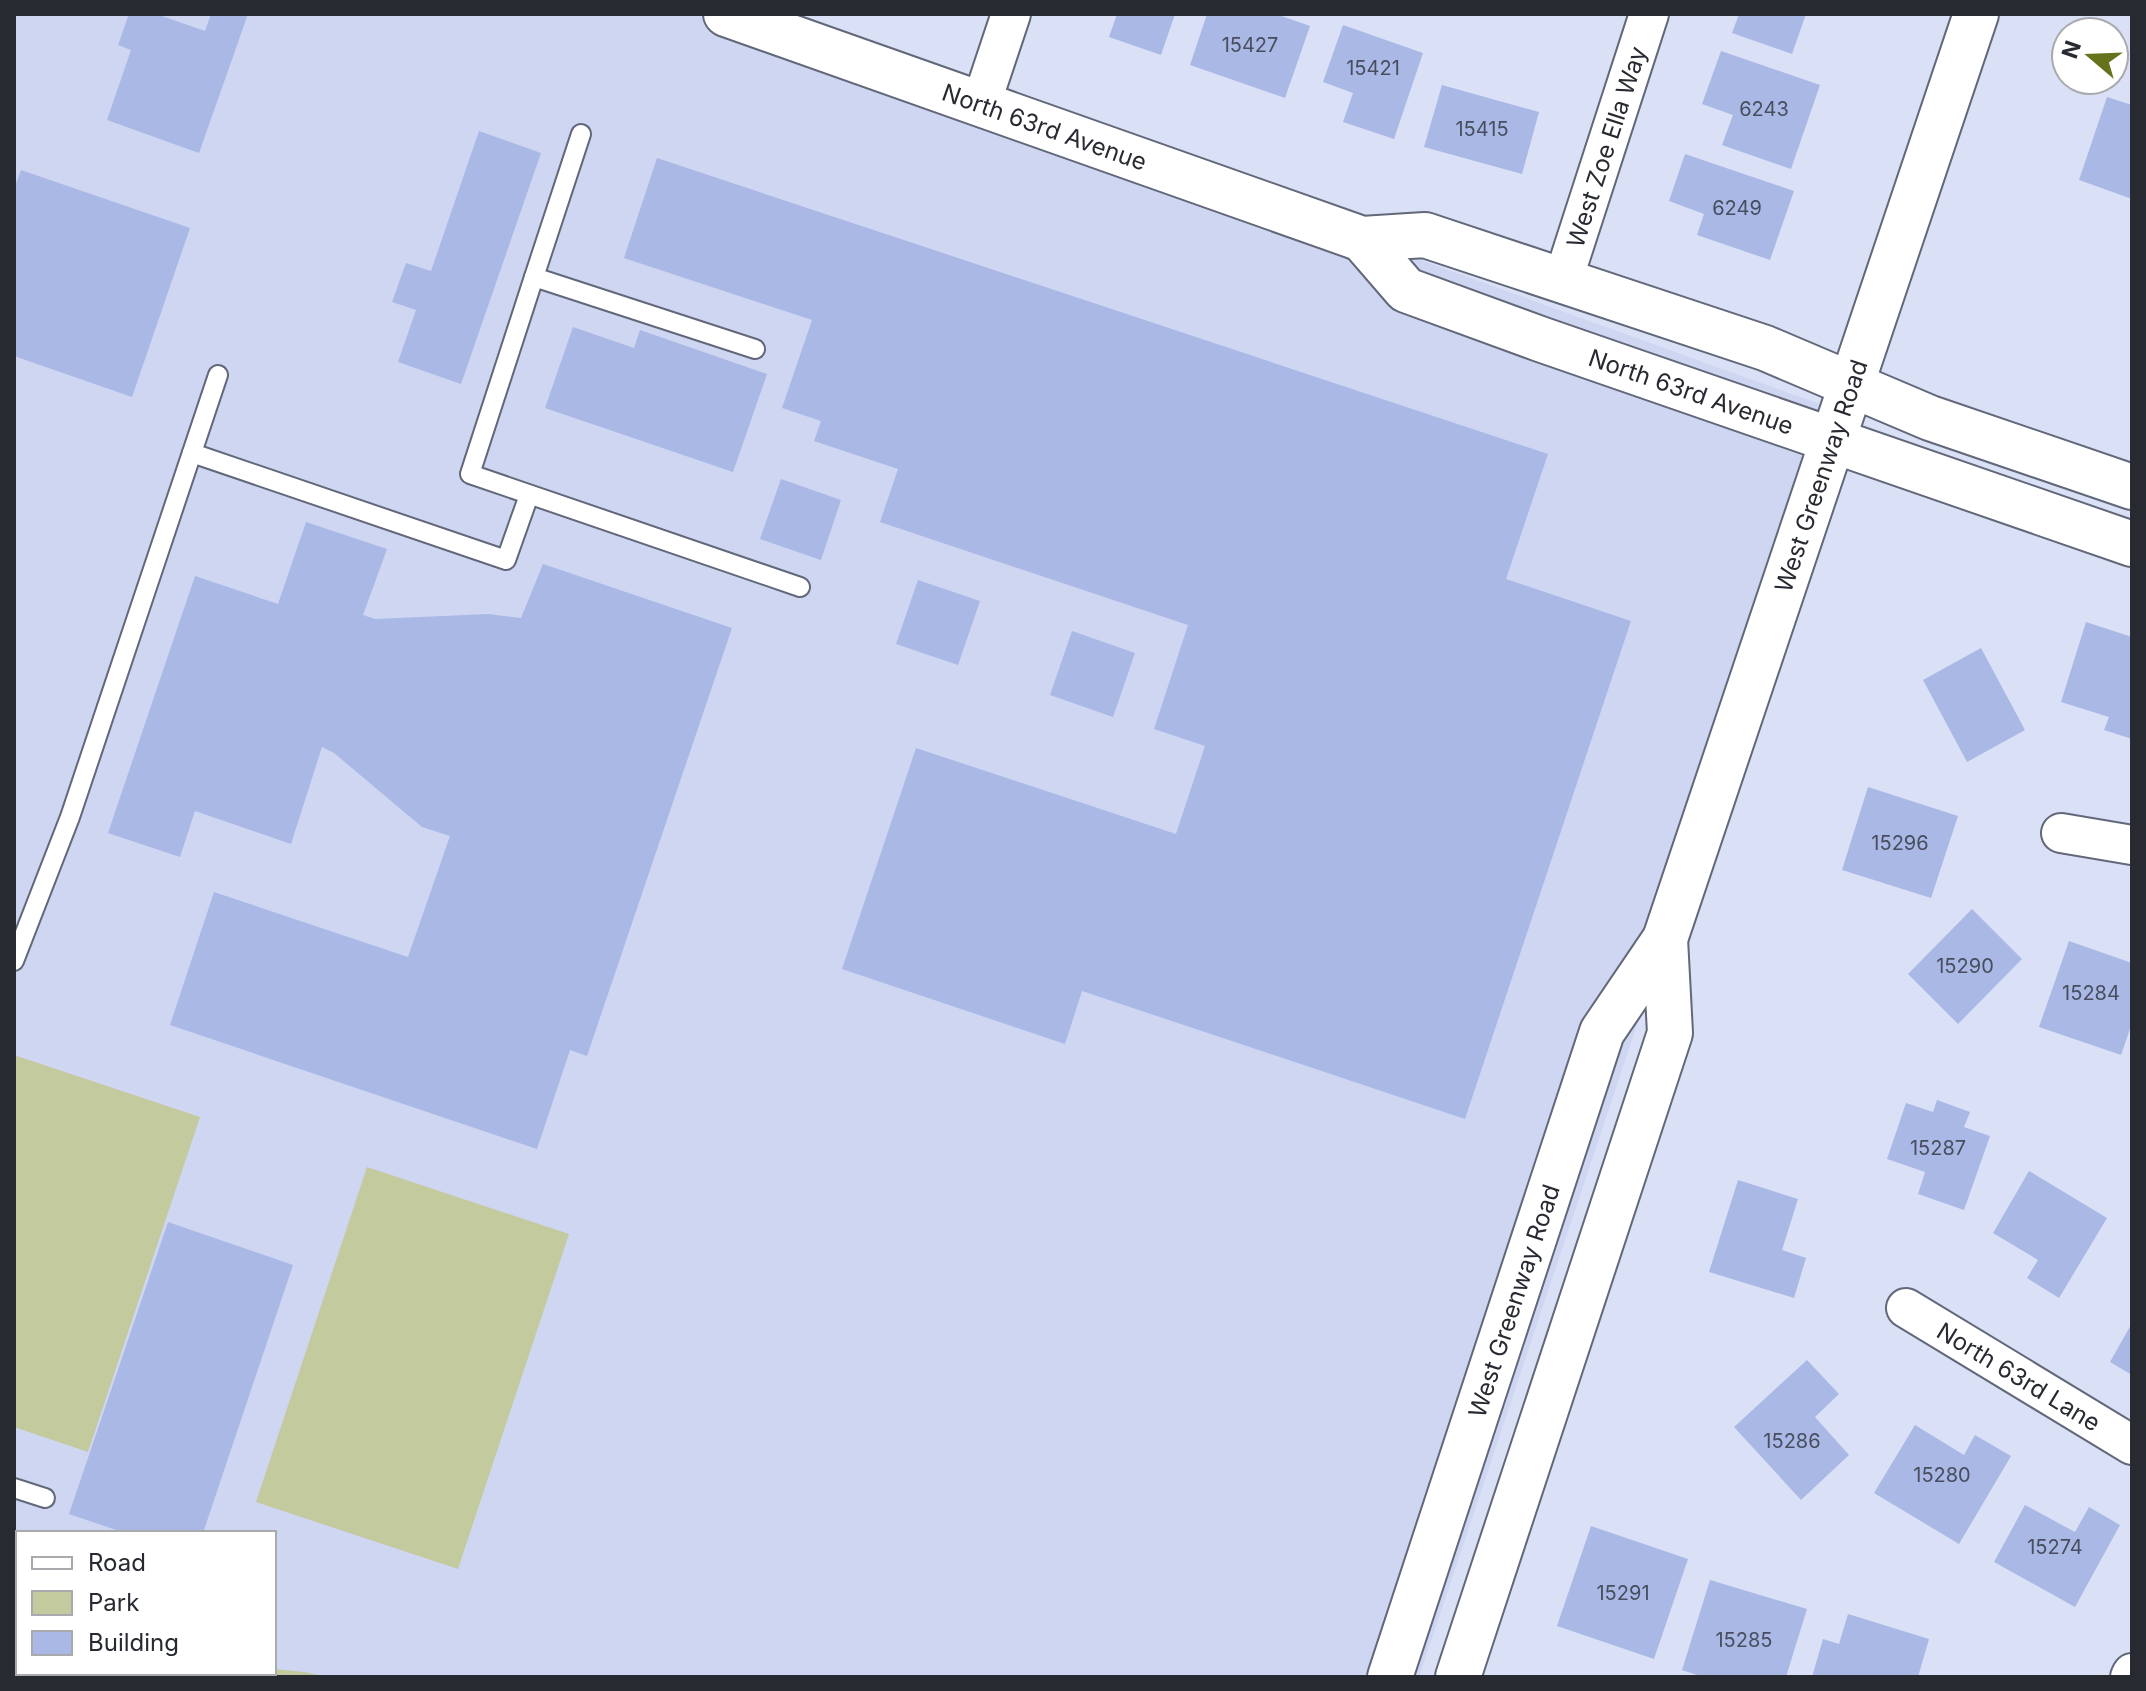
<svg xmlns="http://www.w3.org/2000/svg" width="2146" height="1691" viewBox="0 0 2146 1691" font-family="Inter,sans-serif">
<rect width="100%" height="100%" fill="#dae1f6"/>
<path fill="#ced6f2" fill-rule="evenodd" d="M14,14h712l636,225 480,173 -423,1265h-1405zM18,1533h256v140h-256z"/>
<g fill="#c2ca9e">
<path d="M14,1055l186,62 -112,335 -74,-25z"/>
<path d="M367,1167l202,67 -111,335 -202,-67z"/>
<path d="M274,1669l30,3 25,5h-123l17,-4h51z"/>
</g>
<g fill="#aab8e5">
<path d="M129,14h27l49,17 6,-17h37l-49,139 -92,-33 24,-70 -13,-5z"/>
<path d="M1117,14h58l-14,41 -52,-18z"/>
<path d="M1207,14h69l34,12 -25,72 -95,-33z"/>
<path d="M1739,14h67l-14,40 -60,-21z"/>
<path d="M1343,25l80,28 -29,86 -51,-17 10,-29 -30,-11z"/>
<path d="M1721,51l99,34 -29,84 -69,-24 11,-30 -31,-11z"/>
<path d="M1442,85l97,27 -17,62 -98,-27z"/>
<path d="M2107,97l25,8v94l-53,-19z"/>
<path d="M479,131l62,22 -80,231 -63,-22 18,-52 -24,-8 14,-39 25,8z"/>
<path d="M1685,154l109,37 -24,69 -73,-25 7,-21 -35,-13z"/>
<path d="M657,158l891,296 -42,125 125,42 -166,498 -383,-128 -17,53 -223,-75 74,-221 260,86 29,-88 -51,-17 34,-104 -308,-103 18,-53 -84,-28 7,-20 -39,-13 30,-88 -188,-62z"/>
<path d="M21,170l169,58 -58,169 -118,-41v-167z"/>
<path d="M573,327l61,21 6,-18 127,44 -34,98 -188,-64z"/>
<path d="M781,479l60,21 -20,60 -61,-21z"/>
<path d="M306,522l81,27 -24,66 12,4 113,-5 33,4 22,-54 189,64 -145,428 -17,-6 -33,99 -367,-124 44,-133 194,65 42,-121 -28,-9 -88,-74 -12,-6 -31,97 -96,-33 -15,46 -72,-24 87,-257 83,28z"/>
<path d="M918,580l62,21 -22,64 -62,-21z"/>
<path d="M2086,622l46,15v102l-28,-9 5,-13 -48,-15z"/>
<path d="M1072,631l63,22 -22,64 -63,-22z"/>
<path d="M1981,648l44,82 -58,32 -44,-82z"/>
<path d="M1868,787l90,29 -27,82 -89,-28z"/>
<path d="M1972,909l50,50 -64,65 -50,-50z"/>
<path d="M2069,941l63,22v60l-11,32 -82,-28z"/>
<path d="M1937,1100l33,12 -6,15 26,9 -26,74 -46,-16 7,-22 -38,-13 19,-56 27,9z"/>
<path d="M2029,1171l78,47 -48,80 -32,-20 11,-18 -45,-27z"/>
<path d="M1738,1180l60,19 -16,51 24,8 -12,40 -85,-26z"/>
<path d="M168,1222l125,43 -90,268h-78l-56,-19z"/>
<path d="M2132,1323v52l-22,-13z"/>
<path d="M1807,1360l32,34 -24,23 34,38 -48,45 -67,-73z"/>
<path d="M1915,1425l49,30 11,-20 36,21 -52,88 -85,-51z"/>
<path d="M2025,1505l50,27 14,-25 31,18 -45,82 -81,-45z"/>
<path d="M1591,1526l97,33 -34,100 -97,-33z"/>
<path d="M1710,1580l97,29 -21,68h-83l-21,-7z"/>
<path d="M1848,1614l81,25 -11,38h-106l11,-38 16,5z"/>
</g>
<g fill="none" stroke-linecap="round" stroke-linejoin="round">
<defs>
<g id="lane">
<path d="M581,134l-47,143 221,72"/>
<path d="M534,277l-64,197 330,113"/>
<path d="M192,453l314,107 23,-65"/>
<path d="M14,961l56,-144 148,-442"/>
<path d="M14,1488l31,10"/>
</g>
<g id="street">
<path d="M981,104l30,-90"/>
<path id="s1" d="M1563,280l86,-266"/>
<path d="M2061,833l71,12"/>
<path id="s2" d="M1906,1308l226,137"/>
<path d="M2130,1677l2,-4"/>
</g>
<g id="secondary">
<path id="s3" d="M726,14l636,225 63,-4 340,113 165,70 202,69"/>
<path id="s4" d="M1362,239l44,51 134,49 592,205"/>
<path id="s5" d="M1390,1677l212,-645 63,-93 311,-925"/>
<path d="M1458,1677l212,-644 -5,-94"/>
</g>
</defs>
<use href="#lane" stroke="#62687a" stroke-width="22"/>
<use href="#street" stroke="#62687a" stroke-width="42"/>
<use href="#secondary" stroke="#62687a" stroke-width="48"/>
<use href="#lane" stroke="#fff" stroke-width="18"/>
<use href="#street" stroke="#fff" stroke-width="38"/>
<use href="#secondary" stroke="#fff" stroke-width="44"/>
</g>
<g text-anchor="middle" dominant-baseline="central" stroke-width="6" stroke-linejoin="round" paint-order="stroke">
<g font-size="20" fill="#484e5f">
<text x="1250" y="45">15427</text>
<text x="1373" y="68">15421</text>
<text x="1764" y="109">6243</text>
<text x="1482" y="129">15415</text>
<text x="1737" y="208">6249</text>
<text x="1900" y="843">15296</text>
<text x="1965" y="966">15290</text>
<text x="2091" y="993">15284</text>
<text x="1938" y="1148">15287</text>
<text x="1792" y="1441">15286</text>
<text x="1942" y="1475">15280</text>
<text x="2055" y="1547">15274</text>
<text x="1623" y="1593">15291</text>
<text x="1744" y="1640">15285</text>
</g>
<g font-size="24" fill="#282a32" stroke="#fff">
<text stroke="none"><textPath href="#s3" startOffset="338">North 63rd Avenue</textPath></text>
<text stroke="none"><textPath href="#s1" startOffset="140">West Zoe Ella Way</textPath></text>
<text stroke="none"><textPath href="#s4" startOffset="370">North 63rd Avenue</textPath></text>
<text stroke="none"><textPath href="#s5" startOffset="1280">West Greenway Road</textPath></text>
<text stroke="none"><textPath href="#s5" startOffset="396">West Greenway Road</textPath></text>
<text stroke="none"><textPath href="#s2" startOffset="132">North 63rd Lane</textPath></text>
</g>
</g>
<rect width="2146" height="1691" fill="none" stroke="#282a32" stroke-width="32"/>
<rect x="16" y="1531" width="260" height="144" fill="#ffffff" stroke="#a9aaad" stroke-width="2"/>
<rect x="32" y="1557" width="40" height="12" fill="#ffffff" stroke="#a9aaad" stroke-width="2"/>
<text x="88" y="1571" font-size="24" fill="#282a32">Road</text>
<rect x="32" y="1591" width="40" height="24" fill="#c2ca9e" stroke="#a9aaad" stroke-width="2"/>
<text x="88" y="1611" font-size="24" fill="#282a32">Park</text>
<rect x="32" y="1631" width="40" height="24" fill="#aab8e5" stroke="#a9aaad" stroke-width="2"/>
<text x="88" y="1651" font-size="24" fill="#282a32">Building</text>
<g transform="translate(2090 56) rotate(289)"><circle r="38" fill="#ffffff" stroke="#a9aaad" stroke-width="2"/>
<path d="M0-6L14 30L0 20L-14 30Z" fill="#67721c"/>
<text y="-12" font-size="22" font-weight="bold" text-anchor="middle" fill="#282a32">N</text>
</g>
</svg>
